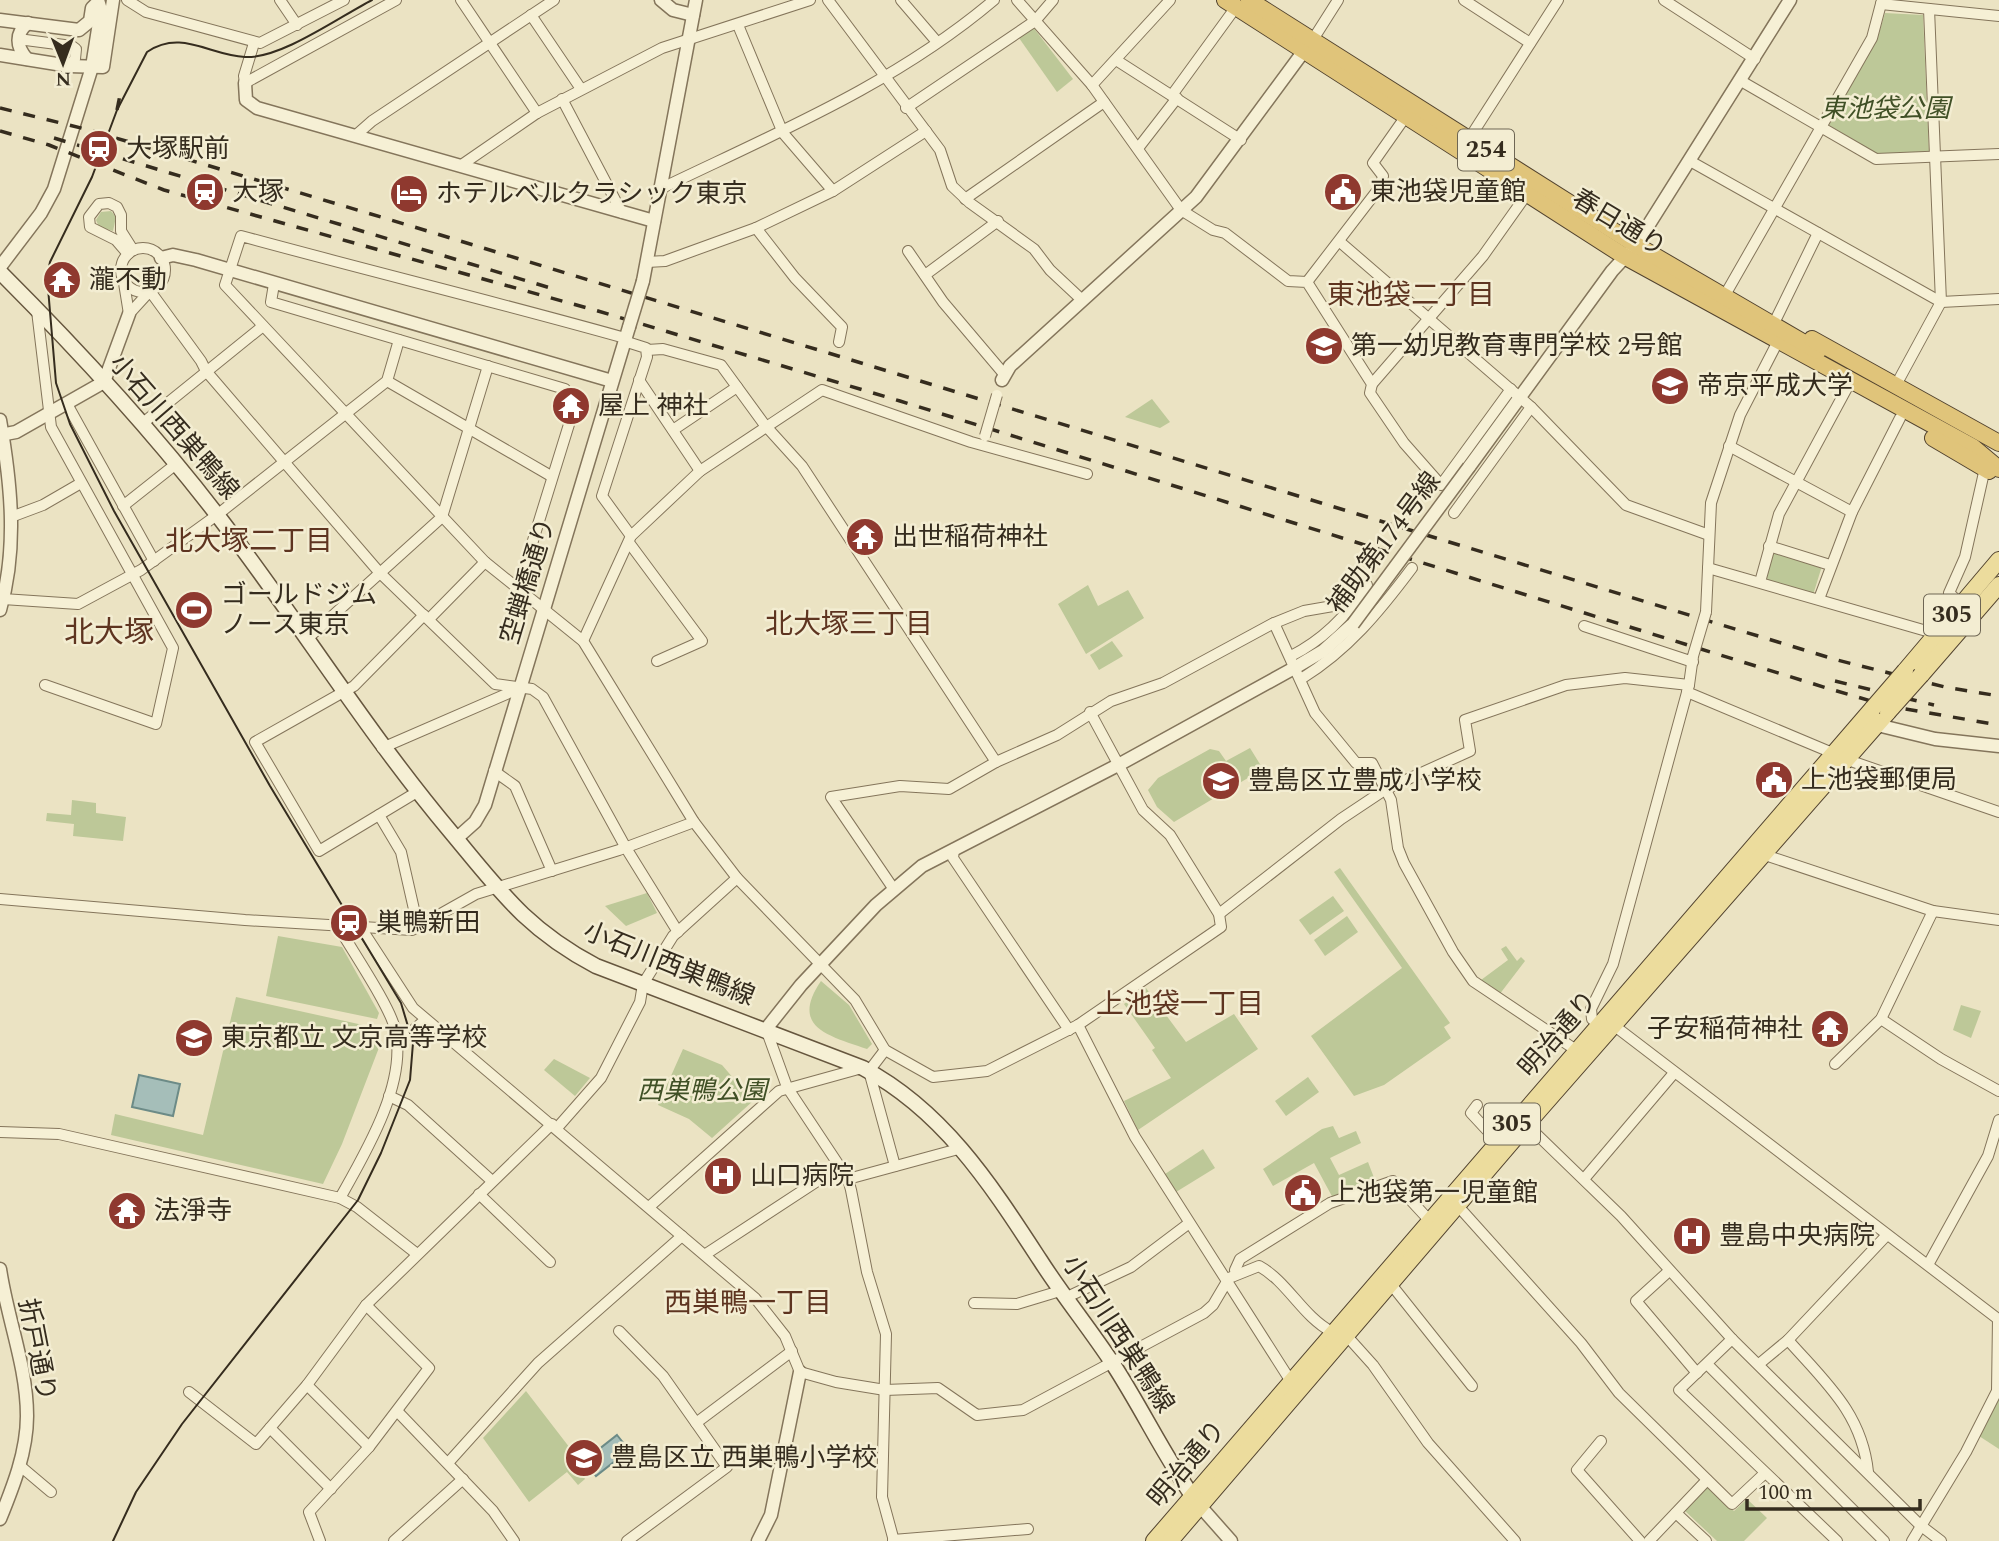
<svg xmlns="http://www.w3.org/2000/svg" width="1999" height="1541" viewBox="0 0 1999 1541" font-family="Spectral,'Noto Sans JP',serif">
<rect width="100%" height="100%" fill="#ebe3c3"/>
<g fill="#bdc898">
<path d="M1885,13l38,2 6,137 -52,2 -50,-30 50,-84z"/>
<path d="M1033,27l40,52 -16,13 -38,-54z"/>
<path d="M111,211l5,6 -3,14 -14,-4 -3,-7 5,-8z"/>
<path d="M1152,399l18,23 -10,6 -35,-11z"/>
<path d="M1773,551l49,15 -9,29 -50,-15z"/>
<path d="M1088,585l10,21 30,-16 16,28 -58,36 -28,-50z"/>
<path d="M1112,641l11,15 -24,14 -9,-15z"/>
<path d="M1250,748l13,21 -89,53 -17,-15 -9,-17 10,-12 52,-29 9,2 7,10z"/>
<path d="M72,800l24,3v10l30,4 -3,24 -50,-5 1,-12 -28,-3 1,-8 24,2z"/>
<path d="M1340,868l110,155 -6,4 7,11 -67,47 -30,11 -43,-60 91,-68 -68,-96z"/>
<path d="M647,893l10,20 -31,13 -21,-20z"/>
<path d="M1333,896l11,15 -34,24 -11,-15z"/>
<path d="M1347,916l11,16 -33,24 -11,-16z"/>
<path d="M278,936l64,11 37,66 -2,6 -111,-23z"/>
<path d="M1506,946l11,15 4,-4 4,4 -26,34 -18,-15 27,-20 -7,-11z"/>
<path d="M821,981l28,24 23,39 -5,5c-37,-13 -78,-21 -46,-68z"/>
<path d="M1146,988l40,54 48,-28 24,35 -120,81 -14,-29 47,-23 -19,-28 3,-2 -31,-44z"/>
<path d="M236,997l136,30 8,18 -38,99 -19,40 -212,-49 4,-21 88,21z"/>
<path d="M1961,1005l20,6 -10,27 -18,-8z"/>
<path d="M683,1049l39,16 31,36 -41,37 -23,-19 -31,-14z"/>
<path d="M554,1059l36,19 -15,18 -31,-26z"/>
<path d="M1308,1077l11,15 -33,24 -11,-15z"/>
<path d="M1333,1126l6,12 17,-7 5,12 -31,15 9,17 29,-13 8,21 -42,17 -20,-37 -41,23 -10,-17 59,-40z"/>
<path d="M1203,1149l12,19 -39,24 -11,-18z"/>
<path d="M526,1391l47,61 -3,3 15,24 -7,6 -11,-13 -38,30 -46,-64z"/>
<path d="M1999,1396v53l-20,-13z"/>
<path d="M1707,1485l27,26 13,-12 20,19 -23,23h-27l-33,-31z"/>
</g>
<g fill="#a5beb9" stroke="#6c8b87" stroke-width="2">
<path d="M139,1075l41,9 -7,32 -41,-9z"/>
<path d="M617,1435l12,15 -33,26 -12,-15z"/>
</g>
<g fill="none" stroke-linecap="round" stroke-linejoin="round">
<defs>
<g id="minor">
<path d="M127,0l19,12 114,31 84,-43"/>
<path d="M280,0l17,25"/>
<path d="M461,0l76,113"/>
<path d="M828,0l112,150 12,36 18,17 64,46 16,21 31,29"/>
<path d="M901,0l36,42"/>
<path d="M1017,0l75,85 89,125 32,20 12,3 63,48 19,1 65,102 -2,9 34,50 37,42 70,-96"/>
<path d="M1464,0l66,43"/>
<path d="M1664,0l91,59"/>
<path d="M1881,4l118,12"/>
<path d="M531,15l50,74"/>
<path d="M738,25l45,108 50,58"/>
<path d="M18,39l54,7 4,3 -1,10 -6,7"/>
<path d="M1312,41l26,-41"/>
<path d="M1116,60l125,80"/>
<path d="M1741,81l135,78 123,-5"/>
<path d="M245,83l151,-83"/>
<path d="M245,83l-1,-7 10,-33"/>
<path d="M1092,85l78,-85"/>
<path d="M1172,95l64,-88"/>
<path d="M562,99l60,114"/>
<path d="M906,108l129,-87 18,-21"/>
<path d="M355,136l17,-15 182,-121"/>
<path d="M1469,139l89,-139"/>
<path d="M1139,147l38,-49"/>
<path d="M1690,161l251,141 58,-3"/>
<path d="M460,166l77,-53 125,-65 148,-48"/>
<path d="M660,189c116,-56 235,-105 334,-189"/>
<path d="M965,199l139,-97"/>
<path d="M756,228l39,50 47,49 -3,15"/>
<path d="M1340,242l191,165 -77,106"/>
<circle cx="143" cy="270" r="22"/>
<path d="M908,251l35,51 61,72"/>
<path d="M128,254l-12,-14 -26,-13 -1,-10 10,-13 10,-1 8,4 4,8v16l12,19"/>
<path d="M647,262l18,-1 91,-33 77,-37 93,-60"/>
<path d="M925,275l73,-54"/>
<path d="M1307,282l73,-95 3,-11 -10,-13 33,-47"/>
<path d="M124,283l5,31"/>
<path d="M274,284l-3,18 294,87 10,16 -57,184"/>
<path d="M1725,295l147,-257 10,-38"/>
<path d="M37,311l14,116 122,221 -17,76 -111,-39"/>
<path d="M129,314l21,-23 51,70 5,10 173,201 116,112 37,5 11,8 83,151 52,84"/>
<path d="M1776,319l42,-86"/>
<path d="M625,338c-128,-36 -256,-67 -384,-102l-16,49 260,277 98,79 111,181 43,56 118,122 30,50 48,27 54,-6 91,-46 143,-98 -2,-13 -49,-79 -27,-25 -53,-98"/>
<path d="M624,341l22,7 1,9 -45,139 29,40"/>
<path d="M647,350l16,-1 58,16 43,59 38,42 194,296"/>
<path d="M639,380l61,91"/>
<path d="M387,381l164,95"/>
<path d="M1372,384l111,-128 44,-62"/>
<path d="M1896,385l45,-83 -12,-293"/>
<path d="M67,404l87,157"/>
<path d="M1531,407l95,98 83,30"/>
<path d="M143,423l120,-97"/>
<path d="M673,430l64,-43"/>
<path d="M1729,446l123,66"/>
<path d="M123,506l53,-42"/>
<path d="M11,517l32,-12 38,-22"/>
<path d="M630,544l72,97 -45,20"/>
<path d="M1769,546l61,19"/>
<path d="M1708,568l229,66"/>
<path d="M1760,582l19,-68 68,-126"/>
<path d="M3,599l75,5 63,-34 76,-55 170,-134 12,-41"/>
<path d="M1819,599l33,-87 48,-94"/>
<path d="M1961,604l-12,-11 16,-36 20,-89"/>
<path d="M1706,612l5,-109 29,-88 35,-68"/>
<path d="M429,619l56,-57"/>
<path d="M1274,623l41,90 41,50h16l19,37 7,48 6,15 49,89 20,29 103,69"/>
<path d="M1584,626l109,36"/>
<path d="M308,638l134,-121 46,-151"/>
<path d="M583,641l48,-105 69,-65 122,-81 149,52 116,32"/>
<path d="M1291,656c32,-16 56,-40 76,-71"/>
<path d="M1301,679c47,-29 78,-67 111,-111"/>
<path d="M1687,692l148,62"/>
<path d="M382,748l136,-59"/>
<path d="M1848,760l151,52"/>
<path d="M494,771l21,15 37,85"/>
<path d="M417,792l-98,59 -64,-109 99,-56 70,-71"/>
<path d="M379,815l22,37 17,75"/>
<path d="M954,849l-1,9 116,172"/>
<path d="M1765,855l168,56 66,9"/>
<path d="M893,888l-62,-91 69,-11 49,3 47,-27 61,-27 54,-34 52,-18 109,-59 32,-13 52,-9"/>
<path d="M0,899l245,21 167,10 64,-36 143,-44 75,-28"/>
<path d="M1219,914l122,-95 45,-30 84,-38 -5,-31 101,-35 59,-7 64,7"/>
<path d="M338,926c13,23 52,80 57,103 13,53 -29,123 -55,169"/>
<path d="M361,928l52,80 342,290 30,38 15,36 36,10 49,8 53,-2 39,27 46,-5 181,-97 9,-8 16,-27 30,-12c29,16 43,50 73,66"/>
<path d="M1881,1019l60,40 58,32"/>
<path d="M1612,1024l386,295 -1,72 -31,61 -54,89"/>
<path d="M1078,1025l57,112 155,243"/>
<path d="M1602,1027l-10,-8 -1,-10 22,-45 76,-279 4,-29"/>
<path d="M766,1029l21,58 61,92 3,11 16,82 19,62 -4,163 12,44"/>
<path d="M397,1044l28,-24"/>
<path d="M885,1050l-16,21 26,95"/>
<path d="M1835,1064l46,-45 52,-108"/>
<path d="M389,1096l19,9 84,76"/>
<path d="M1477,1105l-6,8 26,28"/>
<path d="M1524,1122l97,94 111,123 188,186 21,16"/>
<path d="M557,1128l44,-50 39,-76 3,-18 30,-48 64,-58"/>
<path d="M0,1132l59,2 281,64 17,9 60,47"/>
<path d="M848,1179l114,-31"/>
<path d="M1584,1179l90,-106"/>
<path d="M479,1194l71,68"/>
<path d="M1458,1206l123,137 38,50 113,111 33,-31"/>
<path d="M649,1207l130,-116 83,-23"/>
<path d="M706,1254l119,-78h19"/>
<path d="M1929,1263l59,-107 11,-36"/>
<path d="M1669,1271l-33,30 61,72"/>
<path d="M1236,1274l-1,-4 5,-11 90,-56 63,-22 36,39"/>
<path d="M1390,1283l82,103"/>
<path d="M1065,1298l66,-31 57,-43"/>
<path d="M974,1303l43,1 43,-13"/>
<path d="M619,1331l44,45 64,91 -100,74"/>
<path d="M1346,1335l27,30 55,78 87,98"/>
<path d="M1732,1339l-53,51 158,151"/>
<path d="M1788,1340c37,42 74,73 80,132"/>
<path d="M1707,1364l177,177"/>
<path d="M1759,1364l29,-24 98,-104"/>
<path d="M307,1385l62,62"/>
<path d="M189,1392l67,52 51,-59 59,-80 186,-181"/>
<path d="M397,1411l96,100 21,30"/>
<path d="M696,1423l96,-72"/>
<path d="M270,1428l61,61"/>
<path d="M1601,1441l-24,29 63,71"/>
<path d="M448,1463l90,-100 144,-127"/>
<path d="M19,1465l32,27"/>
<path d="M1676,1513l30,28"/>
<path d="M893,1540l135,-11"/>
<path d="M320,1541l-11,-29 60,-65 60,-79 -63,-63"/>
<path d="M394,1541l69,-62"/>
<path d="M1649,1541l58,-61"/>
</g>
<g id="tertiary">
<path d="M661,0l12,10 20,5"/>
<path d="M0,20l79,10 11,-9 2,-13 6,-6"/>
<path d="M0,55l69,11 34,1 10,-67"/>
<path d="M27,59c-11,-12 -12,-26 1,-36"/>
<path d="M245,83l1,17 11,8 397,113"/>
<path d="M161,258l12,-3 23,5 416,121"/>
<path d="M0,267l41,-54 13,-24 38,-122 9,-57 -3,-10"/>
<path d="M643,281l53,-281"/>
<path d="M1002,380l8,-14 186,-169 113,-153"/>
<path d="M0,420c11,63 18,128 0,190"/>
<path d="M0,435l16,-3 88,-50 25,-68"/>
<path d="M1469,467l143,-196 24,-26 154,-245"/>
<path d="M1869,723l66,16 64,7"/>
<path d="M456,839l19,-17 10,-17 144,-478"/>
<path d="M766,1029l35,-44 75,-80 46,-39 198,-102 176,-97 27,-16 30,-27"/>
<path d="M0,1269c7,49 27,97 27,147 0,36 -14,71 -27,103"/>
<path d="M1200,1506l31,35"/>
<path d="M758,1541l13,-26 29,-143"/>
</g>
<path id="secondary" d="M0,272c77,77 152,158 218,244 80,104 148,215 232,315 50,60 76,98 146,135l267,102c81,43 128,117 177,192 23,36 50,69 73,104 30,46 53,96 85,140"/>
<g id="primary">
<path d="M1905,671l94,-111"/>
<path d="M1921,675l78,-90"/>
<path d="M1154,1541l719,-833"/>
<path d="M1170,1541l357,-417 361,-412"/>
</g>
<g id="trunk">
<path d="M1225,0l399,256 349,191 26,22"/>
<path d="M1249,0l387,245 182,106"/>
<path d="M1812,339l187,104"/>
<path d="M1933,438l56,33"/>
</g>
</defs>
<use href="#minor" stroke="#84755b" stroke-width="12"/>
<use href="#tertiary" stroke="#84755b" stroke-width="15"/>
<use href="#secondary" stroke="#66563e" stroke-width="17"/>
<use href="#primary" stroke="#52432f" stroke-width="18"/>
<use href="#trunk" stroke="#52432f" stroke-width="18"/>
<use href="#minor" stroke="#f6f0d5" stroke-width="10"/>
<use href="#tertiary" stroke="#f6f0d5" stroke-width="12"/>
<use href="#secondary" stroke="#f6f0d5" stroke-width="14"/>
<use href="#primary" stroke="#ecdc9d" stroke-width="16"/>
<use href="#trunk" stroke="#e0c47a" stroke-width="16"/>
<path stroke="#352c1e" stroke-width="2" d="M113,1541l23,-49 46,-68 176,-224 23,-47 29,-73 3,-37 -12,-40 -131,-217 -156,-275 -44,-87 -14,-41 -9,-107 3,-14 42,-85 25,-67 30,-58c34,-23 62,3 98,5 36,2 94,-40 127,-57"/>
<g stroke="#352c1e" stroke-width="3.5" stroke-dasharray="12 12" stroke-linecap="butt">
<path d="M0,108l89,22 322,96 1426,434 108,27 54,9"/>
<path d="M117,110l3,-15"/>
<path d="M0,131l49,14 115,45 434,121 302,90 930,288 58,17 111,19"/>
<path d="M54,138l503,152"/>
<path d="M1835,681l99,24"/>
</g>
<defs>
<g id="minor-bridge">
<path d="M985,436l12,-41"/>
<path d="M1693,656l13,-44"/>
</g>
<g id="tertiary-bridge">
<path d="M629,327l14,-46"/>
<path d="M1353,624l116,-157"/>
</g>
<g id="primary-bridge">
<path d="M1873,708l32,-37"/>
<path d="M1888,712l33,-37"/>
</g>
</defs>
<use href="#minor-bridge" stroke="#84755b" stroke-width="12" stroke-linecap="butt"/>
<use href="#tertiary-bridge" stroke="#84755b" stroke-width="15" stroke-linecap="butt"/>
<use href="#primary-bridge" stroke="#52432f" stroke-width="18" stroke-linecap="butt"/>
<use href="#minor-bridge" stroke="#f6f0d5" stroke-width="10"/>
<use href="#tertiary-bridge" stroke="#f6f0d5" stroke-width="12"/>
<use href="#primary-bridge" stroke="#ecdc9d" stroke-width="16"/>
</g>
<defs>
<symbol id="station-disc" viewBox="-11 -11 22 22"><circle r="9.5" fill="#8f392f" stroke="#f3edd2"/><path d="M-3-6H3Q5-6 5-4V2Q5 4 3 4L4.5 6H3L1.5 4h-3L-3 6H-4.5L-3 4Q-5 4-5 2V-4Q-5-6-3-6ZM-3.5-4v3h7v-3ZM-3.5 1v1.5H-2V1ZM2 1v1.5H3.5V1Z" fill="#fff"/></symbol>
<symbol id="civic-disc" viewBox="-11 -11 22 22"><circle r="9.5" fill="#8f392f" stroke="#f3edd2"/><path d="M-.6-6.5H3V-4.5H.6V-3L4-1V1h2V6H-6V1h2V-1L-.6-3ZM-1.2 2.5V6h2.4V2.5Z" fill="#fff"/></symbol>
<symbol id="hotel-disc" viewBox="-11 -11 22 22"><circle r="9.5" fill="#8f392f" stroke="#f3edd2"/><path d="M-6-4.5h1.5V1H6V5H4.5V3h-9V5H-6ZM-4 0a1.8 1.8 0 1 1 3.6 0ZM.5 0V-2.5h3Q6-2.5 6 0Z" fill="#fff"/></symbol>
<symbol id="temple-disc" viewBox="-11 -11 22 22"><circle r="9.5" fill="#8f392f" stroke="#f3edd2"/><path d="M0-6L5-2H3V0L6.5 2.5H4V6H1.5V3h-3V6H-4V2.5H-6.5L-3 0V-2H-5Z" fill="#fff"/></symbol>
<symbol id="university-disc" viewBox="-11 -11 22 22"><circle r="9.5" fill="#8f392f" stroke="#f3edd2"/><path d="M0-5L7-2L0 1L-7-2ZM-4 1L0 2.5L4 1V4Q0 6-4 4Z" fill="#fff"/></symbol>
<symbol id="stadium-disc" viewBox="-11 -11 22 22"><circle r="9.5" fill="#8f392f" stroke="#f3edd2"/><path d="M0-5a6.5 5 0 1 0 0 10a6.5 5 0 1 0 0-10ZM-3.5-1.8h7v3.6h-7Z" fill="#fff"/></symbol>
<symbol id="school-disc" viewBox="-11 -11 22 22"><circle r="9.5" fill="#8f392f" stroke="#f3edd2"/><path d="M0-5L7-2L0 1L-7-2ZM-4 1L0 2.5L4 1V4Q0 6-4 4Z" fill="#fff"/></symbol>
<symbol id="hospital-disc" viewBox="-11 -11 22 22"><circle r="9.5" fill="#8f392f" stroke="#f3edd2"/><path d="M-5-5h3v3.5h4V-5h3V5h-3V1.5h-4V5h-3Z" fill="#fff"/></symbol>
</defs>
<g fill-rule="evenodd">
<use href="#station-disc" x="77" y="127" width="44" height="44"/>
<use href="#station-disc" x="183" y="170" width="44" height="44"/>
<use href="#civic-disc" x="1321" y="170" width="44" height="44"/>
<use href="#hotel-disc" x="387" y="172" width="44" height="44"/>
<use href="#temple-disc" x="40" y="258" width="44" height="44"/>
<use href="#university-disc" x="1302" y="324" width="44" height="44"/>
<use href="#university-disc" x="1648" y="364" width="44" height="44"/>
<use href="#temple-disc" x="549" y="384" width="44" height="44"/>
<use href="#temple-disc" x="843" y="515" width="44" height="44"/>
<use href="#stadium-disc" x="172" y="588" width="44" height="44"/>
<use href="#civic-disc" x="1752" y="758" width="44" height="44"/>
<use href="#school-disc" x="1199" y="759" width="44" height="44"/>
<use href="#station-disc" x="327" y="901" width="44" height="44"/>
<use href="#temple-disc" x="1808" y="1007" width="44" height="44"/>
<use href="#school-disc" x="172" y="1016" width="44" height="44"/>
<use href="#hospital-disc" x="701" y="1154" width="44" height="44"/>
<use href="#civic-disc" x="1281" y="1171" width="44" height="44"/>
<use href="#temple-disc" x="105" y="1189" width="44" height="44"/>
<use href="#hospital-disc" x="1670" y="1214" width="44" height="44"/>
<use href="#school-disc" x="562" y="1436" width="44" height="44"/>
</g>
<g text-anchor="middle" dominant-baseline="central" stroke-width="5" stroke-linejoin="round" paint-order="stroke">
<g fill="#f3edd2" stroke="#6e6654" stroke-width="2">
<rect x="1458" y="129.5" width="56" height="41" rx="5"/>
<rect x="1924" y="594.5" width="56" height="41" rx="5"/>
<rect x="1484" y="1103.5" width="56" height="41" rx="5"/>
</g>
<g font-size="24" font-weight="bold" fill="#352c1e">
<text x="1486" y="150">254</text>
<text x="1952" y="615">305</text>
<text x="1512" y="1124">305</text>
</g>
<g font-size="26" font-style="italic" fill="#405026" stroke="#f3edd2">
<text x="1885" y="109">東池袋公園</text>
<text x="702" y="1091">西巣鴨公園</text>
</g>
<g font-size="26" fill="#352c1e" stroke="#f3edd2" text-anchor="start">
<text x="126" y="149">大塚駅前</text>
<text x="232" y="192">大塚</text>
<text x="1370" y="192">東池袋児童館</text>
<text x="436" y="194">ホテルベルクラシック東京</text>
<text x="89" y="280">瀧不動</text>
<text x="1351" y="346">第一幼児教育専門学校 2号館</text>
<text x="1697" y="386">帝京平成大学</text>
<text x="598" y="406">屋上 神社</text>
<text x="892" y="537">出世稲荷神社</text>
<text x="221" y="595">ゴールドジム<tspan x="221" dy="30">ノース東京</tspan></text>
<text x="1801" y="780">上池袋郵便局</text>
<text x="1248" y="781">豊島区立豊成小学校</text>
<text x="376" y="923">巣鴨新田</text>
<text x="1803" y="1029" text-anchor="end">子安稲荷神社</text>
<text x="221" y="1038">東京都立 文京高等学校</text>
<text x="750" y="1176">山口病院</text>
<text x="1330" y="1193">上池袋第一児童館</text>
<text x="154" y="1211">法淨寺</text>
<text x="1719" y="1236">豊島中央病院</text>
<text x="611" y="1458">豊島区立 西巣鴨小学校</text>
</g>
<g font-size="26" fill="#352c1e" stroke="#f3edd2">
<text transform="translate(1619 223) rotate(31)">春日通り</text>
<text transform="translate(174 427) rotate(49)">小石川西巣鴨線</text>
<text transform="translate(1384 543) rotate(-53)">補助第174号線</text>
<text transform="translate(528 581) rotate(-73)">空蝉橋通り</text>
<text transform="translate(669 964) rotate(22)">小石川西巣鴨線</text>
<text transform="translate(1558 1034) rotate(-49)">明治通り</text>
<text transform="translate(1118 1334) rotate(57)">小石川西巣鴨線</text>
<text transform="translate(37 1350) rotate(79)">折戸通り</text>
<text transform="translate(1187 1464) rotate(-50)">明治通り</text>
</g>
<g font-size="28" fill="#5e3420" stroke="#f3edd2">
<text x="1411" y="295">東池袋二丁目</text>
<text x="249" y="541">北大塚二丁目</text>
<text x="849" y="624">北大塚三丁目</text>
<text x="1180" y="1004">上池袋一丁目</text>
<text x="748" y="1303">西巣鴨一丁目</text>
</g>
<g font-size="30" fill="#5e3420" stroke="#f3edd2">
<text x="109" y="633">北大塚</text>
</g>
</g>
<g transform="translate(63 63) rotate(179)" stroke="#f3edd2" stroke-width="5" paint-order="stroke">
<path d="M0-5L12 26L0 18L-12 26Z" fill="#352c1e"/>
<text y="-10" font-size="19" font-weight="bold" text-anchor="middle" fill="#352c1e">N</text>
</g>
<path d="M1747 1499v10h173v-10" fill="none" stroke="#352c1e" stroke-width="3.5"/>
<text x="1758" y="1499" font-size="21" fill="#352c1e" stroke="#f3edd2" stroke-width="5" paint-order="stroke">100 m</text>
</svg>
